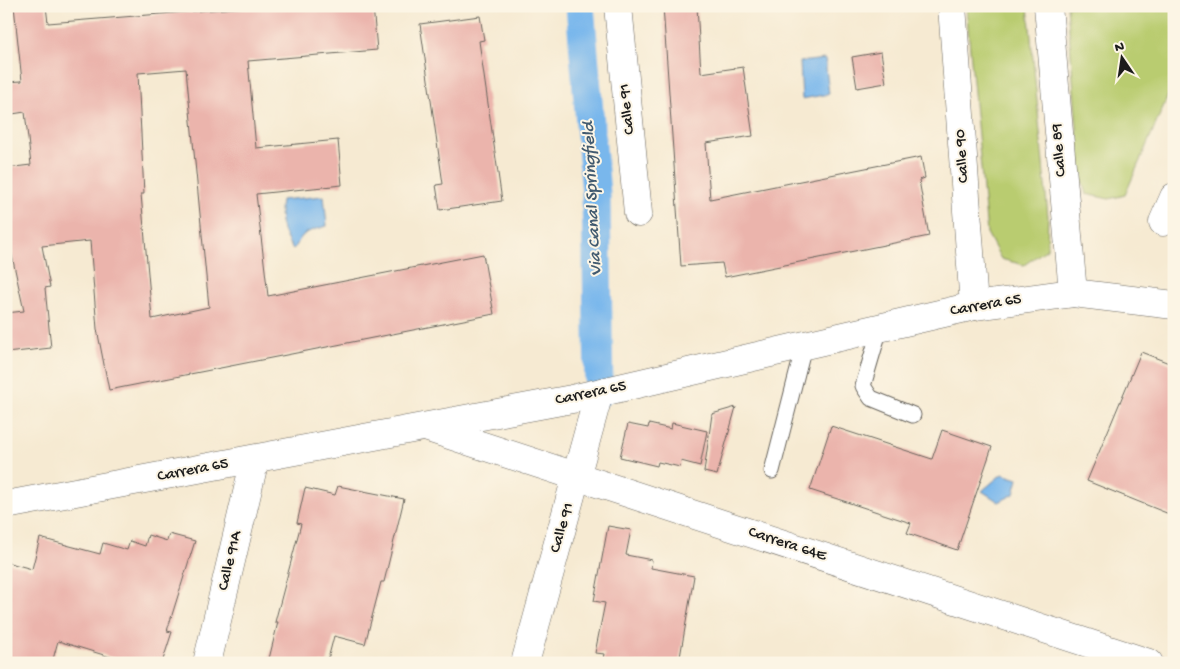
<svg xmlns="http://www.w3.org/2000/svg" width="1180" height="669" viewBox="0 0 1180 669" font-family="'Gochi Hand',sans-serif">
<rect width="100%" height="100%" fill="#fcf5e5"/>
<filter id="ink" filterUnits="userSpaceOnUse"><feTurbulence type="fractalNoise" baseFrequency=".02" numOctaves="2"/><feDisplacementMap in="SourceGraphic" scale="10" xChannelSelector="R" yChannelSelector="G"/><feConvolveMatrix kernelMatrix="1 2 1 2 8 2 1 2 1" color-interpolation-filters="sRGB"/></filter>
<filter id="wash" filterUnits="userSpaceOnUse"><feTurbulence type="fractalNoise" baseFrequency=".0096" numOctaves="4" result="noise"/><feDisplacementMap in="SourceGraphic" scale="20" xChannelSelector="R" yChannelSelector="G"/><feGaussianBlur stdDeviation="1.12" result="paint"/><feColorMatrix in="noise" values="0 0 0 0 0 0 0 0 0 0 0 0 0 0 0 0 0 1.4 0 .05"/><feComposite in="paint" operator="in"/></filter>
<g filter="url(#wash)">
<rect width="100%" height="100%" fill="#f6ead2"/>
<g fill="#b9cc70" stroke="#6a7446">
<path d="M966,6h62l20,210 -1,33 -23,16 -23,-6 -14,-26z"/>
<path d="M1067,6h107v76l-49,113 -16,4 -23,-5 -5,-17z"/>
</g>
<g fill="#79b7ec" stroke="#4a6a84">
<path d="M825,59l4,35 -27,5 -2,-37z"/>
<path d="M324,196l3,30c-9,3 -23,5 -27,13 -3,4 -2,6 -7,10 -11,-14 -15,-32 -12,-49z"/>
<path d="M1002,474l16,5 -4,15 -15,8 -17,-11z"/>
</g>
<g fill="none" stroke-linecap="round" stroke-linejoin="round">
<path stroke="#79b7ec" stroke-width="29" d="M580,6l16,188 3,199"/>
</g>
<g id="blocks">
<g fill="#ebb4ac" fill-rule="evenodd">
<path d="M14,6h32l2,17 213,-17h112l4,44 -129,11 8,87 82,-8 4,45 -86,9 12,102 215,-42 11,60 -385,76 -12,-61 -7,-88 -48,5 8,41 -5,1 6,60 -45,5v-40l18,-2 -18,-83v-60l25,-3 -6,-53 -19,3v-33l16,-1zM186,69l23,238 -57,12 -11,-125h3l-6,-121z"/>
<path d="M663,6h34l4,67 42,-6 10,69 -47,7 4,56 211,-42 4,21 -6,2 10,56 -204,41 -3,-14 -41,3z"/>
<path d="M480,16l4,24 -5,1 23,160 -62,9 -4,-25 7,-1 -23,-160z"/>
<path d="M881,52l5,31 -29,5 -5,-31z"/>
<path d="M1141,352l33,13v151l-87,-35z"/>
<path d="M736,407l-19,68 -13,-3 8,-58z"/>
<path d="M672,423l35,8 -7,35 -19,-5 -1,6 -22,-5 -1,4 -37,-9 8,-33 20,4 1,-4 22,5z"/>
<path d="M831,426l101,33 10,-29 50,17 -35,103 -50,-17 4,-10 -101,-33z"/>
<path d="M338,486l66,13 -20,83h-3l-16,62 -31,-8 -7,27h-59l10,-41h-3l26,-98 -4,-1 8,-35 30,7z"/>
<path d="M608,526l23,4 -5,25 26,5 -1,8 43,8 -15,87h-76l2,-9 -10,-1 10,-50 -11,-2z"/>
<path d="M169,534l26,7 -28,90 5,1 -10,31h-32l-72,-22 -6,22h-46v-101l26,7 8,-31 60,16 3,-11 24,7 3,-9 15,5 3,-11 19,6z"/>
</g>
</g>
</g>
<g filter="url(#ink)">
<use href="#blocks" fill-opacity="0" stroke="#68645c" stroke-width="1"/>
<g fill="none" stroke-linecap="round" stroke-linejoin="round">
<defs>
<g id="lane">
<path d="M880,328l-17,58 8,12 42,17"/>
<path d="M772,471l32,-125"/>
</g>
<g id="street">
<path d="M618,6l20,207"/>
<path d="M952,6l22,300"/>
<path d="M1048,6l25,287"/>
<path d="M1163,222l11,-25"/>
<path d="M425,427l724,236"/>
<path d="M207,663l48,-204"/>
<path d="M525,663l74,-270"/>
</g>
<path id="secondary" d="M6,505l566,-106 402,-93 99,-13 101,12"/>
</defs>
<use href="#lane" stroke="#68645c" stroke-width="17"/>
<use href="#street" stroke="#68645c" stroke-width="29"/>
<use href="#secondary" stroke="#68645c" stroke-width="29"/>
<use href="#lane" stroke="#fff" stroke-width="15"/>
<use href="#street" stroke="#fff" stroke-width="28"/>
<use href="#secondary" stroke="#fff" stroke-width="28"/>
</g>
</g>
<g text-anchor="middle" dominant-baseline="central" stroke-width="4" stroke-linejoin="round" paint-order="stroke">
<g font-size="16" fill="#1c1c1c" stroke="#fcf5e5">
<text transform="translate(628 109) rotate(-96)">Calle 91</text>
<text transform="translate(1060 150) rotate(-95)">Calle 89</text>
<text transform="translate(963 156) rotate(-94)">Calle 90</text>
<text transform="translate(986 306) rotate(-10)">Carrera 65</text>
<text transform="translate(591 394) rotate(-12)">Carrera 65</text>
<text transform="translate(193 471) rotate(-11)">Carrera 65</text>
<text transform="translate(563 528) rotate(-74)">Calle 91</text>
<text transform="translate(787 545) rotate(18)">Carrera 64E</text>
<text transform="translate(231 561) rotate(-77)">Calle 91A</text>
</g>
<g font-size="18" font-style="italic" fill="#415a6f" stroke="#fcf5e5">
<text transform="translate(593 199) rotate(-93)">Via Canal Springfield</text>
</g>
</g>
<rect width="1180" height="669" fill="none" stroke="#fcf5e5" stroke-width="25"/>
<g transform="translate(1122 58) rotate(347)" stroke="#fcf5e5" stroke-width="4" paint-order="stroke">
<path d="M0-4L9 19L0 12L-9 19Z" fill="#1c1c1c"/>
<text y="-8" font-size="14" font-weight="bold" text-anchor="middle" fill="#1c1c1c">N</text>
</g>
</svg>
